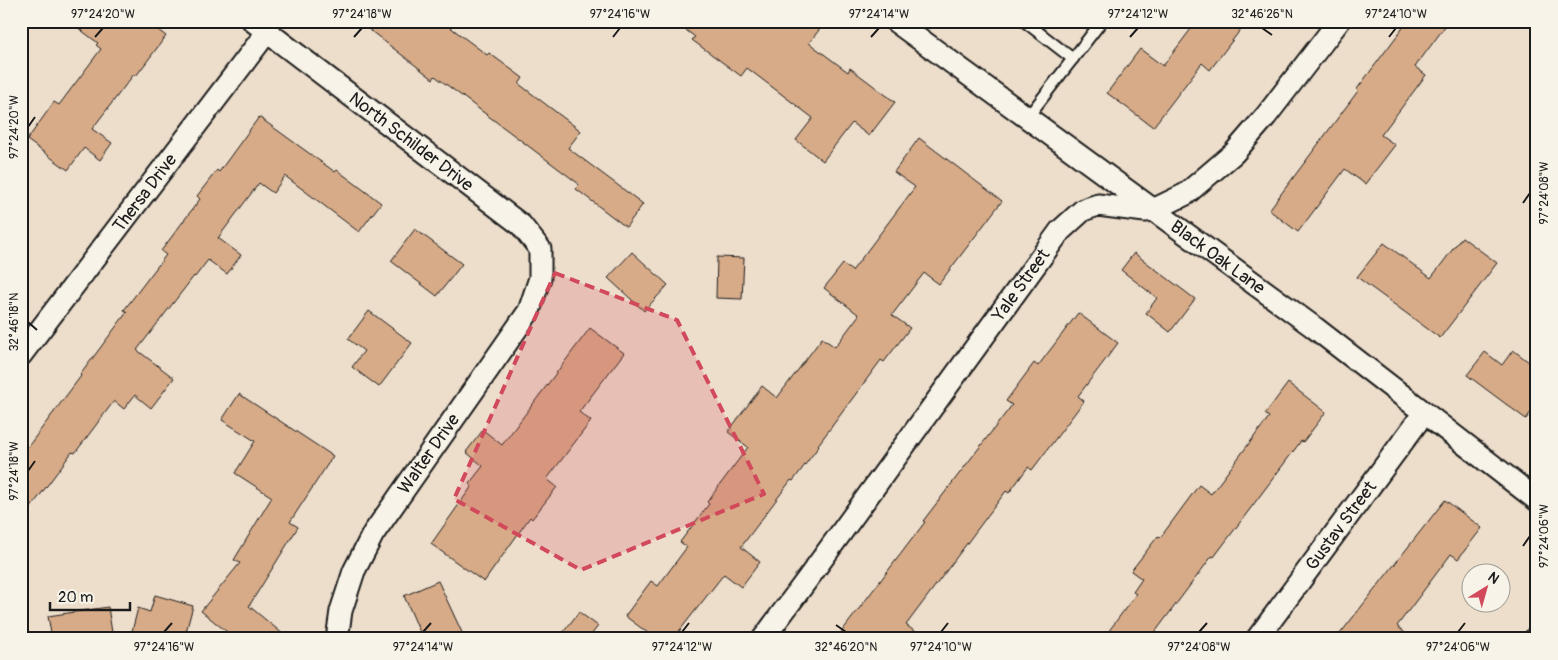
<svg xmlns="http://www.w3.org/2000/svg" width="1558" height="660" viewBox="0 0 1558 660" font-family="Pangolin,sans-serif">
<rect width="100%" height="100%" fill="#edddcb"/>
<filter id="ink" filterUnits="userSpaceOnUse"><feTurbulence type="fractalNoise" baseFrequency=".02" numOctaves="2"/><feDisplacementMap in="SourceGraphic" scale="10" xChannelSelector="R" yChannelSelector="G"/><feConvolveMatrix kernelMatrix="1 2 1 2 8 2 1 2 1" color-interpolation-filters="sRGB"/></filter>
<g filter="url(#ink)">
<g fill="#d7ab88" stroke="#1c1c1c">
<path d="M69,21h77l20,15 -30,40 -2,-2 -42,55 20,14 -12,17 -16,-12 -16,22 -41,-30 27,-38 5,3 42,-56 -5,-4 2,-2z"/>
<path d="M358,21h84l45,34 2,-2 34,25 -4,6 62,47 -13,17 75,56 -17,23 -50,-38 3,-5 -144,-108 -2,3z"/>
<path d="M674,21h106l11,9 6,-9h29l-17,22 39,29 2,-4 45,34 -26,34 -17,-13 -29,38 -27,-21 17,-22 -66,-50 -6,8 -49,-36 3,-3z"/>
<path d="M1197,21h50l-37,49 -8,-7 -49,64 -46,-34 33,-44 23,17z"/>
<path d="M1408,21h41l-34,46 11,8 -45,60 14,10 -30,39 -20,-15 -47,63 -29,-22 89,-119 -1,-2z"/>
<path d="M259,117l76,55 2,-2 44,33 -22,29 -74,-56 -12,17 -14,-10 -41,55 23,17 -14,19 -19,-14 -13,17 -1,-1 -57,74 37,28 -23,30 -16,-13 -11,14 -10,-8 -39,52 -3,-1 -51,69v-65l60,-80 -1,-1 47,-63 -3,-2 42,-55 -5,-4 39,-52 -3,-3 20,-26 2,2z"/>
<path d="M919,138l83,63 -63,83 -15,-11 -32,42 18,13 -26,34 -3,-2 -63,85 1,1 -26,35 -2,-1 -50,67 19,15 -19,25 -17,-13 -51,65h-17l-31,-23 26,-35 7,5 29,-39 -7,-5 29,-38 -2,-2 41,-55 -20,-15 34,-46 15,12 45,-60 13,9 24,-32 -35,-27 19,-24 9,7 63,-84 -21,-15z"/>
<path d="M415,229l47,35 -25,32 -46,-35z"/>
<path d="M1462,237l35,26 -57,75 -83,-61 27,-34 47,35z"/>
<path d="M632,252l36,33 -24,26 -36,-33z"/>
<path d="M1134,253l61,46 -25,33 -24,-19 11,-15 -36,-28z"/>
<path d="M717,257l27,1 -2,41 -26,-1z"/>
<path d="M369,311l43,32 -33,44 -27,-20 12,-16 -16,-12z"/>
<path d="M1078,313l40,30 -40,53 6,5 -52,69 -4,-3 -19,26 -3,-2 -100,134 19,14h-89l89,-117 -2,-1 89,-116 -6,-4 28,-38 4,3z"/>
<path d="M590,328l34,25 -45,59 12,9 -44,58 10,8 -25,32 -2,-2 -46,65 -53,-38 41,-58 -3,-2 14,-18 -17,-14 17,-22 19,15z"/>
<path d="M1513,350l24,18v36l-11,15 -59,-44 18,-23 17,13z"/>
<path d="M1288,383l38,29 -23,30 -2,-1 -87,116 -2,-1 -62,83h-47l33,-45 -3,-2 9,-13 -11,-8 27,-35 2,2 39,-53 12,9 58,-77 -4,-3z"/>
<path d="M239,394l94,62 -43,66 8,5 -49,79 40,33h-53l-35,-28 39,-48 -6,-3 38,-63 -37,-24 20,-32 -33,-21z"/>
<path d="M1445,500l37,28 -24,31 -7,-5 -54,72 15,13h-76z"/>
<path d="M438,581l27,58h-42l-19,-43z"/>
<path d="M155,595l38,11 -9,33h-54l8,-31 12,4z"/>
<path d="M108,607l5,32h-61l-4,-23z"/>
<path d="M579,612l19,14 -10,13h-30z"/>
</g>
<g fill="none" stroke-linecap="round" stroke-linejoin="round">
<defs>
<g id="lane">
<path d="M1024,21l49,38"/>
<path d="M1027,118l75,-97"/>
<path d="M1528,639l9,-12"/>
</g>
<g id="street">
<path id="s1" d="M253,21l268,204 19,24v29l-11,33 -156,223 -19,37 -13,40 -4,28"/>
<path id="s2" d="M895,21l420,307 222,172"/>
<path id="s3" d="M21,355l246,-323"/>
<path id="s4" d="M763,639l46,-62 251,-346 23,-21 15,-5 47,6 8,-1 33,-16 48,-41 32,-37 73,-95"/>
<path id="s5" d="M1257,639l167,-226"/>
</g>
</defs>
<use href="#lane" stroke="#1c1c1c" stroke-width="14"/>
<use href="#street" stroke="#1c1c1c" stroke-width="25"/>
<use href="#lane" stroke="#f7f3e8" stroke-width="10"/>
<use href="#street" stroke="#f7f3e8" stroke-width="21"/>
</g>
</g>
<path fill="#d1495b" fill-opacity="0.2" stroke="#d1495b" stroke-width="4" stroke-dasharray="10 6" stroke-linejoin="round" d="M555,273l122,47 87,174 -183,76 -127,-71z"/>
<path fill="none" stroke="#1c1c1c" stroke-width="2" d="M1262,28l10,7M95,37l8,-9M354,37l8,-9M613,37l7,-9M871,37l8,-9M1130,37l8,-9M1389,37l7,-9M28,127l7,-10M1523,203l7,-10M28,322l9,8M28,471l7,-10M1523,546l7,-10M836,625l10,7M164,632l8,-9M423,632l8,-9M682,632l7,-9M941,632l7,-9M1199,632l8,-9M1458,632l7,-9"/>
<g text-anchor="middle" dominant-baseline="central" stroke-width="4" stroke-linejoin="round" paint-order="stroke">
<g font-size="18" fill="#1c1c1c" stroke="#f7f3e8">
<text stroke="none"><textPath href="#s1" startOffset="199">North Schilder Drive</textPath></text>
<text stroke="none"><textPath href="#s3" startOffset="204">Thersa Drive</textPath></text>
<text stroke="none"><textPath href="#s2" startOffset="400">Black Oak Lane</textPath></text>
<text stroke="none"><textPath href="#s4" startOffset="438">Yale Street</textPath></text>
<text transform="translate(429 454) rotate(-55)">Walter Drive</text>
<text stroke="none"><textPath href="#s5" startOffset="141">Gustav Street</textPath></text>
</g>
</g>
<rect width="1558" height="660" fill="none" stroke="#f7f3e8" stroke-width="55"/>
<g transform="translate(1486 588) rotate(37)"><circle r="24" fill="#f7f3e8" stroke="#9f9d96"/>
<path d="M0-4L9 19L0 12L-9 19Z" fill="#d1495b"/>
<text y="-8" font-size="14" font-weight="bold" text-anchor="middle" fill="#1c1c1c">N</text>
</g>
<path d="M50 602v8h80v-8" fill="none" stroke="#1c1c1c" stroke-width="2.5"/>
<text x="58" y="602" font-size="15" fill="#1c1c1c" stroke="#f7f3e8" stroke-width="4" paint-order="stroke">20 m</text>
<rect x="28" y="28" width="1502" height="604" fill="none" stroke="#1c1c1c" stroke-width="2"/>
<g font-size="12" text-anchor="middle" fill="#1c1c1c">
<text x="103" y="18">97°24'20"W</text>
<text x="362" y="18">97°24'18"W</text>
<text x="620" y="18">97°24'16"W</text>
<text x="879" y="18">97°24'14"W</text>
<text x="1138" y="18">97°24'12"W</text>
<text x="1262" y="18">32°46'26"N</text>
<text x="1396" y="18">97°24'10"W</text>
<text transform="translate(14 127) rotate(-90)" y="4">97°24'20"W</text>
<text transform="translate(1544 193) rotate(-90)" y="4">97°24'08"W</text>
<text transform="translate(14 322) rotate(-90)" y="4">32°46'18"N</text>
<text transform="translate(14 471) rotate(-90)" y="4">97°24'18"W</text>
<text transform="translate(1544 536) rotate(-90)" y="4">97°24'06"W</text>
<text x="164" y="651">97°24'16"W</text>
<text x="423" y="651">97°24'14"W</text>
<text x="682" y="651">97°24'12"W</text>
<text x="846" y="651">32°46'20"N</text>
<text x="941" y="651">97°24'10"W</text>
<text x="1199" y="651">97°24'08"W</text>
<text x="1458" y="651">97°24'06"W</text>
</g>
</svg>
